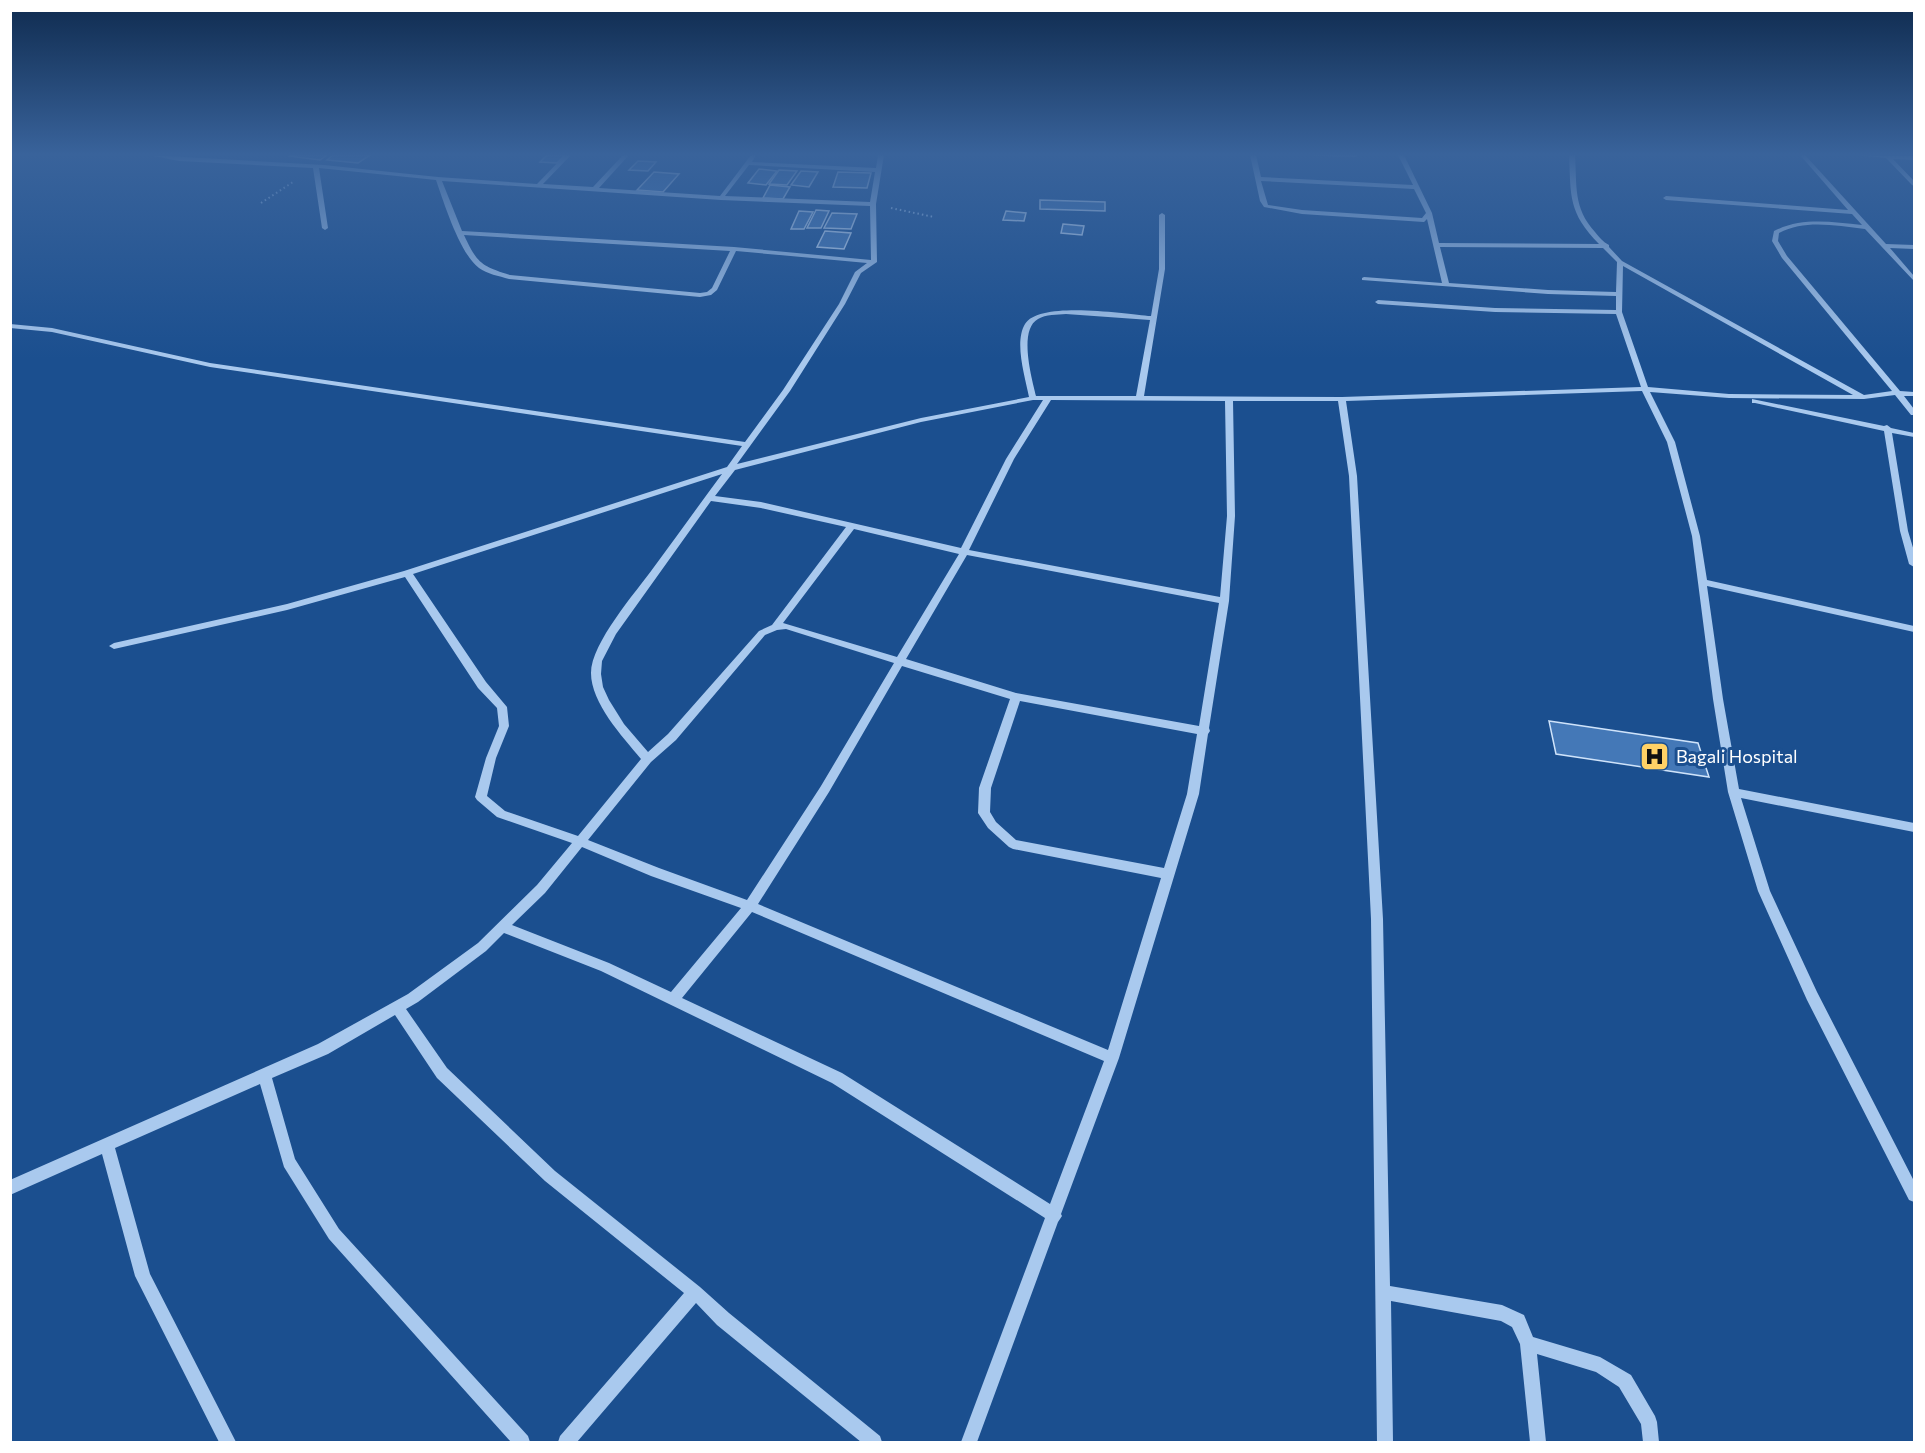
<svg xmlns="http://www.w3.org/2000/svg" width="1925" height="1453" viewBox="0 0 1925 1453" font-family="Commissioner,sans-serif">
<rect width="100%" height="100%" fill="#1b4f8f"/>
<g fill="#4478b7" stroke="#cfe3fa" stroke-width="1.5">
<path d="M290,155h37l-7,5 -31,-4z"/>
<path d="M333,155h37l-12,8 -31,-3z"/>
<path d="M547,155h18l-8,8 -17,-1z"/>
<path d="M638,161l18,1 -8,9 -19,-1z"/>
<path d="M759,169l18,2 -11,14 -18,-2z"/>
<path d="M779,170l18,1 -10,14 -18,-1z"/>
<path d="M801,171l17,1 -9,15 -18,-2z"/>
<path d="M654,172l25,2 -16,18 -26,-2z"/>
<path d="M838,172l33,1 -4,15 -34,-1z"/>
<path d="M770,185l20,2 -7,12 -20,-1z"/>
<path d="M1040,200l65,2v9l-65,-2z"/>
<path d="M816,210l13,1 -8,17h-14z"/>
<path d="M799,211l14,1 -9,17h-13z"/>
<path d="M1006,211l20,2 -2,8 -21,-1z"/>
<path d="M832,213l25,1 -6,15 -27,-1z"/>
<path d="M1063,224l21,2 -2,9 -21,-2z"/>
<path d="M825,231l26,2 -7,16 -27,-2z"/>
<path d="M1549,721l149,22 11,34 -153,-23z"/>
</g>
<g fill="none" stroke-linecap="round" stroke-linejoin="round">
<g stroke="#a9c9ee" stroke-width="2" stroke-dasharray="1.5 3" stroke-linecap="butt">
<path d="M261,203l32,-21"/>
<path d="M891,208l43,9"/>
</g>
<g fill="#a9c9ee" fill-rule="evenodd">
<path d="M149,155l175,10 114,12 99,7 28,-29h6l-28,29 50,3 30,-32h6l-30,33 121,8 31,-41h5l-4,7 124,6 2,-13h6l-8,49 1,58 -16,11 -16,31 -55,87 -53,73 184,-46 108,-21c-4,-20 -15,-55 -4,-73 14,-24 101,-10 126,-8l8,-47v-54l3,-2 3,2v54l-21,127 198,1 299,-10 -25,-73 -121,-2 -117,-8 -3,-2 3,-2 117,8 121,2v-14l-68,-2 -186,-14v-2l2,-1 78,6 -15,-64 -3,3 -122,-8 -38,-7 -4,-6 -10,-46h6l5,22 152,8 -15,-30h6l28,58 7,30 160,1c-31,-32 -28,-47 -30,-89h6c2,31 -2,53 20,77 4,5 8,10 14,13v2l13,14 242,134 28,-4 -110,-133 -10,-17 2,-10c28,-14 57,-9 88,-6l-10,-11 -186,-14 -3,-2 3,-2 182,14 -48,-55h5l81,89 28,1v4l-24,-1 24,28v5l-49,-52c-29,-3 -59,-10 -86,4l-1,8 9,15 113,135 14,1v4h-10l10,13v6h-3l-16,-20 -31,4 -135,-1 -79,-6 25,50 25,94 7,44 207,46v6l-207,-46 16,113 16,90 175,34v9l-173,-34 29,93 47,101 97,189v21l-5,-2 -102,-200 -49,-109 -30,-99 -15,-93 -21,-163 -25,-94 -25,-51 -296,10 11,75 26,443 7,367 112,19 22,10 9,22 67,20 31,18 24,41 2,6 2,20h-16l-2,-18 -22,-37 -23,-15 -59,-18 9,88h-16l-10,-98 -8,-17 -11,-6 -110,-20 2,141h-16l-6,-523 -22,-443 -11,-75h-105l2,115 -6,85 -20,127 1,3 -2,3 -9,60 -80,264 -58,156 1,2 -4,6 -81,220h-16l84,-224 -213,-135 -231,-112 -97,-38 -18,18 -68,51 -12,7 41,59 108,103 145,116 29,26 151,123 2,6h-21l-144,-117 -21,-22 -119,139h-19l2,-6 124,-143 -139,-112 -108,-103 -42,-63 -67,39 -56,24 23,81 44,70 189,207 2,6h-19l-182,-203 -45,-72 -24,-83 -145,64 35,126 86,168h-17l-84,-166 -33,-122 -92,41v-15l308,-136 90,-50 70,-51 59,-58 35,-42 -75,-26 -20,-17 -2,-3 11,-39 13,-32 -2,-18 -19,-20 -73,-111 -118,33 -173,39 -5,-3 5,-3 173,-39 117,-33 323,-104 15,-21 -532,-79 -158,-35 -42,-4v-4l42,4 158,35 535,79 38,-52 56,-86 16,-32 12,-9 -131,-12 -19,39 -6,5 -11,2 -191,-18c-10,-3 -22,-5 -30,-11 -19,-14 -35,-65 -43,-88l-117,-12 9,60 -3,2 -3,-2 -9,-60 -134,-7zM749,165l126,7 -5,30 -145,-6zM442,181l279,19 149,6 1,54 -137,-13 -272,-16zM1261,181l153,8 12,24 -4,5 -120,-8 -34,-5zM464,235l266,16 -18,37 -5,4 -7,1 -190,-18c-29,-9 -33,-12 -46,-40zM1440,247l163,1 14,14 -1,30 -68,-2 -99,-7zM1623,266l230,129 -124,-1 -81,-7 -26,-75zM1066,314l84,6 -14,76h-100c-4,-17 -18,-66 2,-77 8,-5 19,-4 28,-5zM1033,400h10l-37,59 -45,89 -200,-46 -46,-6 20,-26 186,-48zM1051,400l174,1 2,115 -7,81 -251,-47 45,-91zM722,474c-23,31 -45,62 -68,93 -18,25 -63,76 -63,106 0,30 31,63 50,86l-63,77 -73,-25 -18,-15 9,-38 13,-32 -2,-19 -21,-25 -73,-108zM711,501l50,7 85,19 -74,98 -13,6 -91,103 -20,18 -24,-28 -15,-24 -6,-13 -2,-13 1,-13 14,-27zM854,529l105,25 -62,103 -114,-34zM967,555l252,48 -20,123 -183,-33 -110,-34zM786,629l108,34 -73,123 -74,114 -88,-32 -71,-28 63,-78 25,-22 89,-105 12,-5zM902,666l108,33 -31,89 -1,25 10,15 21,19 4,2 148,29 -53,172 -350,-146 71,-112zM1020,701l177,33 -10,60 -23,74 -148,-28 -20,-18 -6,-10 1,-24zM582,847l69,29 90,32 -70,84 -62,-29 -97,-38 33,-32zM752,912l352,149 -54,143 -208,-131 -160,-75z"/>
<path d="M1291,155h67l-2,2z"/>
<path d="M1854,155l60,1v4l-21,-1 21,22v5l-2,-1 -26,-27z"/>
<path d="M1752,399l132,27 3,-1 4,3 23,5v4l-22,-4 16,98 6,20v16l-5,-3 -9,-33 -16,-100 -129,-28h-3z"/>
</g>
</g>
<linearGradient id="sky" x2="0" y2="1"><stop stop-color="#0f2b4f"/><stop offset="0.43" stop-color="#39639b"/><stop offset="1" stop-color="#39639b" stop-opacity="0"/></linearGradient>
<rect width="1925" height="359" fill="url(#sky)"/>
<defs>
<symbol id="hospital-square" viewBox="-11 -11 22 22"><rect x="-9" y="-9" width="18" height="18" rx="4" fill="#ffd166" stroke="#1b4f8f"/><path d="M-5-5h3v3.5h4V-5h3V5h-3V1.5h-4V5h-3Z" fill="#111"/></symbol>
</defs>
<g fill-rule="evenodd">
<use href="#hospital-square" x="1638" y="740" width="33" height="33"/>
</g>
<g text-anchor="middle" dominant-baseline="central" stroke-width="6" stroke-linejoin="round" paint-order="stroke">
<g font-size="18" fill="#fff" stroke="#1b4f8f" text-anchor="start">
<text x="1676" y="756">Bagali Hospital</text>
</g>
</g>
<rect width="1925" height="1453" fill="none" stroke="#ffffff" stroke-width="24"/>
</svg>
